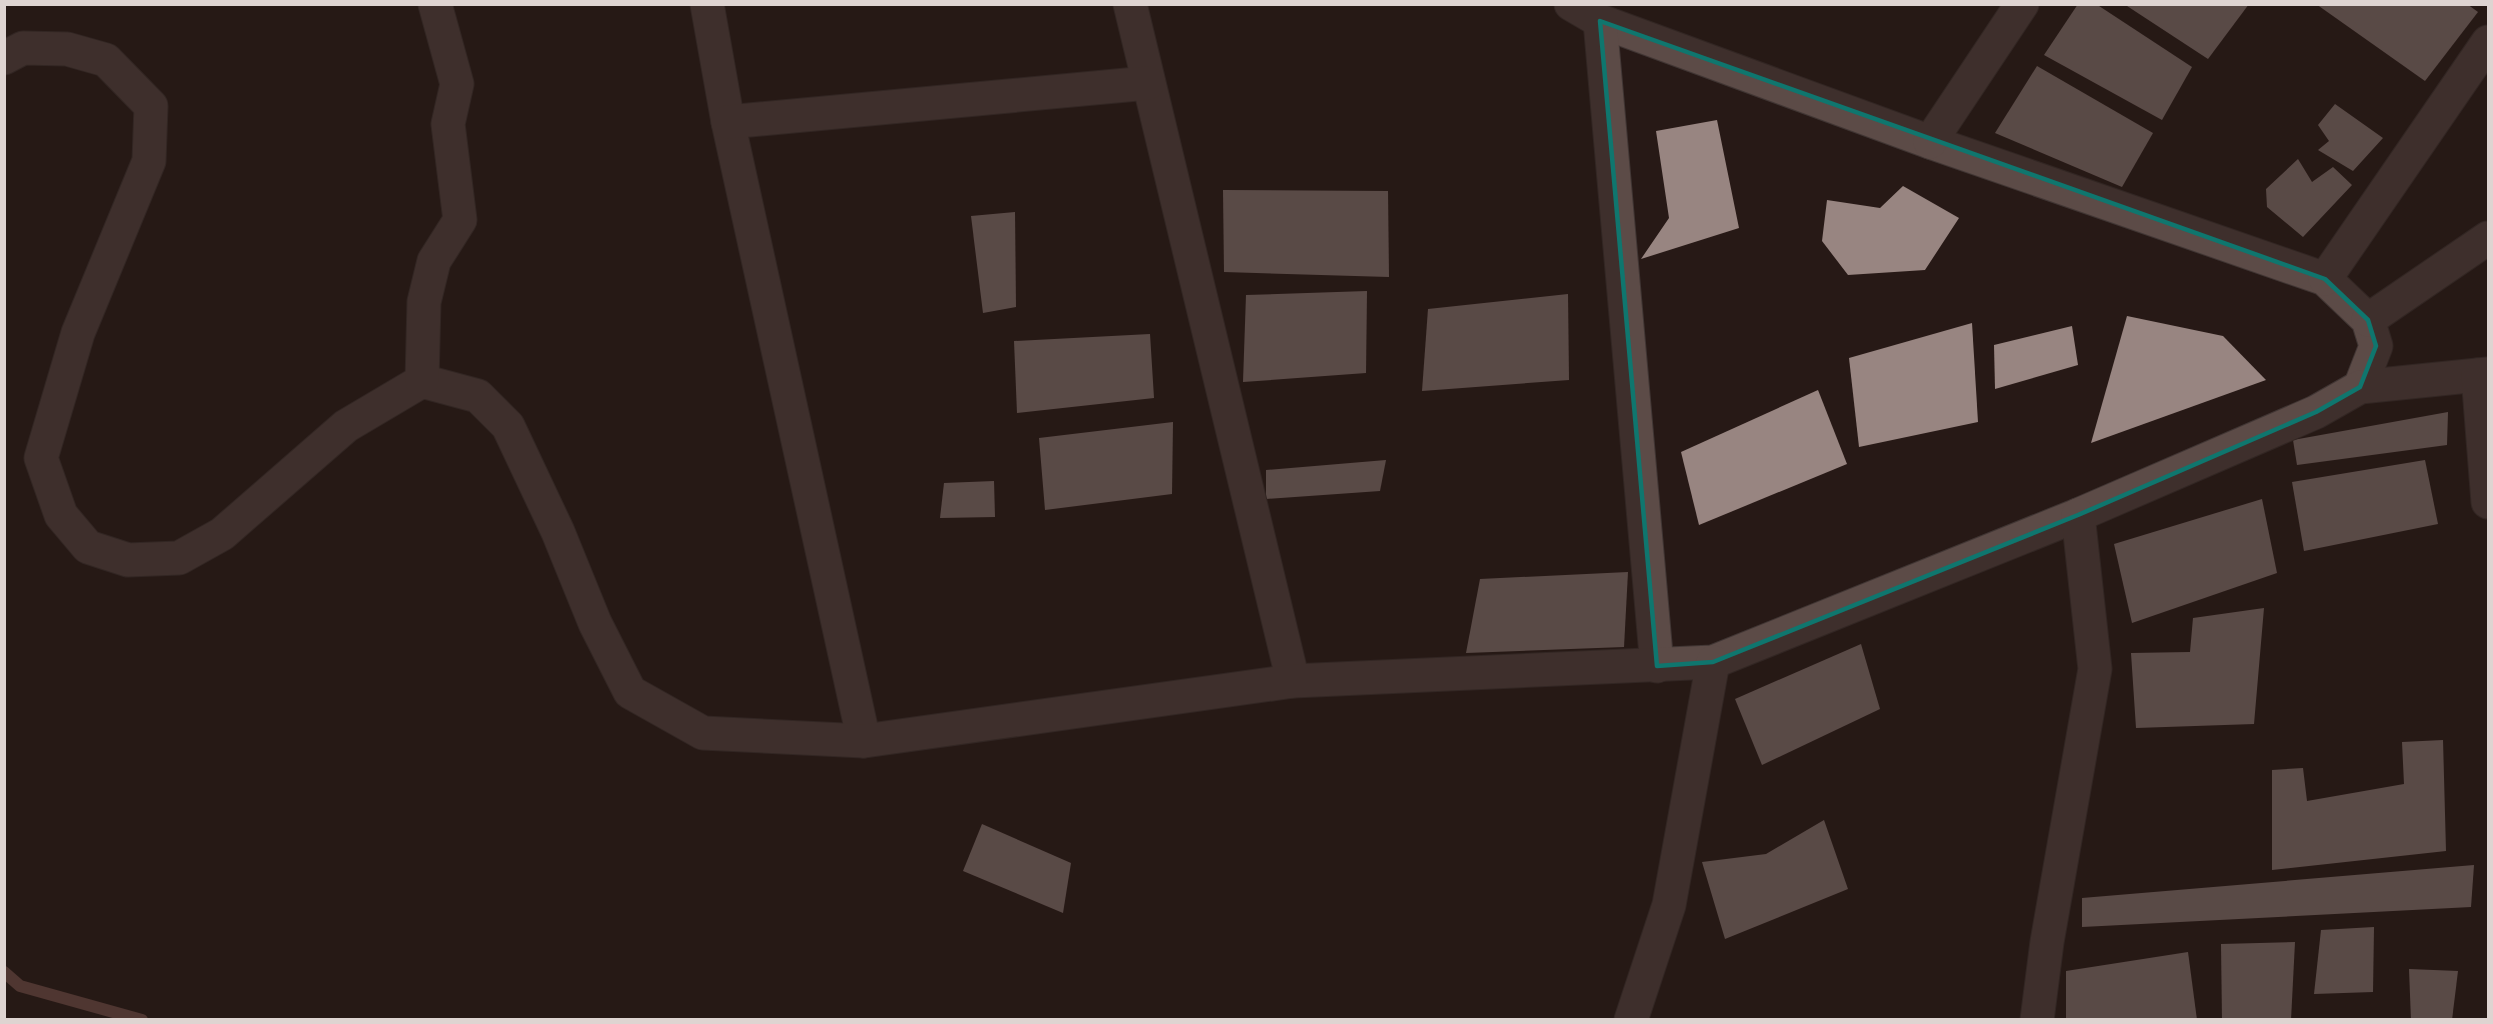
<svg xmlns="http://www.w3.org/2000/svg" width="2493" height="1024" viewBox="0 0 2493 1024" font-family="Cabin,sans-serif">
<rect width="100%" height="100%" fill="#271916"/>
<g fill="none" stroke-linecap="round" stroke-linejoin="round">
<path stroke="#805952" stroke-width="12" d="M4,972l16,14 122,34"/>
</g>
<g fill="#988581">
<path d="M2078,4h18l96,63 -30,53 -118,-65z"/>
<path d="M2124,4h125l-41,55z"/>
<path d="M2316,4h151l11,8 -53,69z"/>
<path d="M2037,66l116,67 -31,54 -127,-54z"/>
<path d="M2335,104l48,34 -30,33 -35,-21 11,-9 -11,-16z"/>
<path d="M1717,120l22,108 -98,31 28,-41 -13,-87z"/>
<path d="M2298,159l14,23 21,-15 19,18 -49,52 -36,-30 -1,-18z"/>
<path d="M1903,186l56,32 -34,52 -77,5 -26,-34 5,-41 53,8z"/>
<path d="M1223,190l165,1 1,86 -165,-5z"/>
<path d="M1015,212l1,95 -33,6 -12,-97z"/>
<path d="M1367,291l-1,82 -123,9 3,-87z"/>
<path d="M1568,294l1,86 -147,11 6,-82z"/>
<path d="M2127,316l96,20 43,44 -175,63z"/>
<path d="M1972,323l6,99 -119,25 -10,-89z"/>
<path d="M2072,326l6,39 -83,24 -1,-44z"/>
<path d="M1150,334l4,64 -137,15 -3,-72z"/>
<path d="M1818,390l29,74 -148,61 -18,-73z"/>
<path d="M2448,412l-1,33 -150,20 -4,-25z"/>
<path d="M1173,422l-1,72 -127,16 -6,-72z"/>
<path d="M1386,460l-6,31 -114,8v-29z"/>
<path d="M2425,460l13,64 -134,27 -12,-69z"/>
<path d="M994,481l1,36 -55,1 4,-35z"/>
<path d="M2262,499l15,74 -145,50 -18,-79z"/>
<path d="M1628,572l-4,75 -158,6 14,-74z"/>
<path d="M2264,608l-10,116 -118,4 -5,-75 59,-1 3,-34z"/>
<path d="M1861,644l19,65 -118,56 -27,-66z"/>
<path d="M2443,740l3,111 -174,19v-100l31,-2 4,33 97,-17 -2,-42z"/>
<path d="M1824,820l24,69 -123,50 -23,-77 64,-8z"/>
<path d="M982,824l89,39 -8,50 -100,-42z"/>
<path d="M2474,865l-3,42 -389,20v-29z"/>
<path d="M2374,927l-1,65 -59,2 7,-64z"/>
<path d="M2295,942l-4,78h-69l-1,-76z"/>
<path d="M2188,952l9,68h-131v-49z"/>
<path d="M2409,969l49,2 -6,49h-41z"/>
</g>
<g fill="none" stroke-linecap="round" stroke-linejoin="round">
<defs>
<g id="minor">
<path d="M707,4l21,118 136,619"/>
<path d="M1130,4l163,677"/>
<path d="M1571,4l29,17 330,121 395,137 43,41 8,26 -16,41"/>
<path d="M1600,21l57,645"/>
<path d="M4,58l19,-10 44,1 39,11 45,46 -2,55 -71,172 -37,125 20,57 27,32 40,13 51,-2 43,-24 124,-108 76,-45 56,15 30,30 50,106 37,91 35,69 73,41 161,8 429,-60 420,-19 365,-147 238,-103 44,-25 128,-13"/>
<path d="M728,122l420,-39"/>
<path d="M1930,142l92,-138"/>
<path d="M2325,279l163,-237"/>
<path d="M2368,320l120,-82"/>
<path d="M2478,375l10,127"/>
<path d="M422,381l2,-79 10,-41 26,-41 -12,-96 9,-40 -22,-80"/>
<path d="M1631,1020l38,-115 44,-243"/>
<path d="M2037,1020l10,-78 48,-273 -17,-154"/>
</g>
</defs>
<use href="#minor" stroke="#413634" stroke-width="35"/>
<use href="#minor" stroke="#5c4b47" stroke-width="33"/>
</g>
<path d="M0 0H2493V1024H0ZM1600,21l725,258 43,41 8,26 -16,41 -44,25 -238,103 -365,147 -56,4z" fill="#271916" fill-opacity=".55" fill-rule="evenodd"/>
<path fill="none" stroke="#0f766e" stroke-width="4.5" stroke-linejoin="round" d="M1600,21l725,258 43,41 8,26 -16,41 -44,25 -238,103 -365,147 -56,4z"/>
<rect width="2493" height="1024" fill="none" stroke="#ded4d1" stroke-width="12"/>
</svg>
